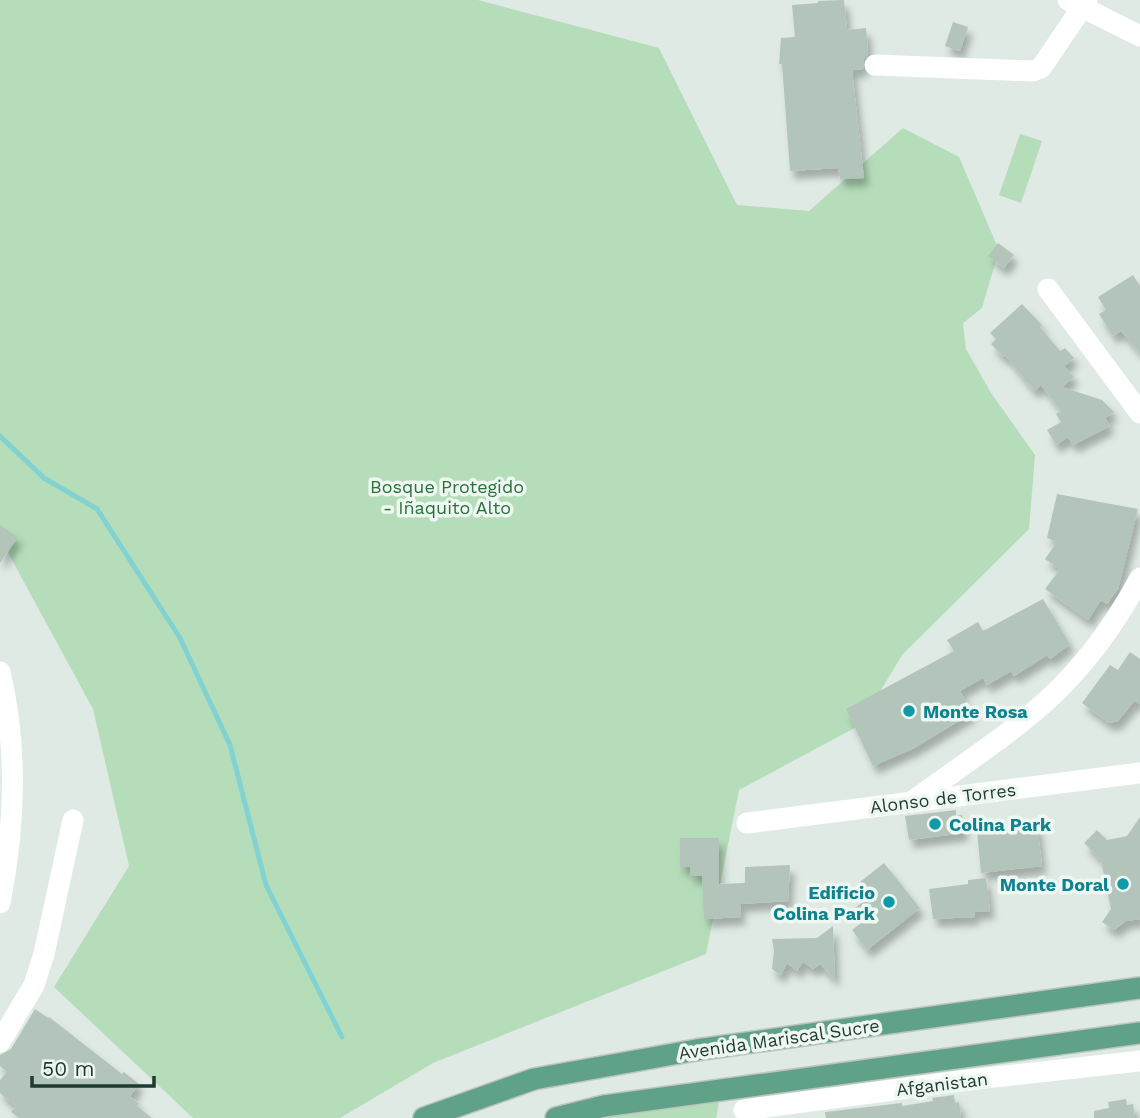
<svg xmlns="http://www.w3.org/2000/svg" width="1140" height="1118" viewBox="0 0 1140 1118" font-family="'Work Sans',sans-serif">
<defs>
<filter id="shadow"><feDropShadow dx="4.5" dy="8" stdDeviation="3.5" flood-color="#0004"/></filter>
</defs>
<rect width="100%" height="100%" fill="#deeae3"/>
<g fill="#b5ddba">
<path d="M0,0h478l181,48 78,157 72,6 94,-83 56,29 40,93 -17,58 -19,15 3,26 25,44 44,62 -6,74 -127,126 -42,70 -121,65 -33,164 -273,109 -93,55h-147l-139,-131 75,-121 -36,-157 -93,-171z"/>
<path d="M1020,134l22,7 -21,62 -22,-8z"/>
<path d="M721,1092l-5,26h-123z"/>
</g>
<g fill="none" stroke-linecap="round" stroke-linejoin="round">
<path stroke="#82d2d2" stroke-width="5" d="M0,436l44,42 53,31 83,129 50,107 36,140 76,152"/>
</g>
<g fill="#b3c5bb" filter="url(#shadow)">
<path d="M844,0l3,30 19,-2 2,26 -4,5 -1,10 -11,1 12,108 -24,1 -2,-11 -48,3 -8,-107h-3l2,-26 14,-1 -3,-32 26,-2v-2z"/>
<path d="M953,22l15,5 -8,24 -15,-5z"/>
<path d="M998,243l16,12 -10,13 -16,-12z"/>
<path d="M1133,275l7,11v67l-19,-22 -8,5 -14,-22 7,-4 -8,-13z"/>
<path d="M1022,304l20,21 -2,2 20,24 5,-3 9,10 -10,8 10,11 -12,10 40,13 12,12 -9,6 5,8 -37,19 -5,-8 -12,8 -9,-15 14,-8 -5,-8 5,-3 -20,-26 -7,6 -29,-36 -2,2 -12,-13 5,-5 -6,-6z"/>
<path d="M1057,494l81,15 -20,80 -11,15 -6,-4 -13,20 -43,-31 15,-20 -15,-10 12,-17 -10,-4z"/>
<path d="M0,525l18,12 -18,26z"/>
<path d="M1043,599l27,45 -20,15 -3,-4 -33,21 -3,-5 -24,14 -4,-7 -23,13 12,22 -58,35 -41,18 -27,-57 108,-58 -7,-11 31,-18 5,9z"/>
<path d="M1130,652l10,7v45l-6,-3 -16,20 -9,2 -27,-20 28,-38 8,5z"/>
<path d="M956,810v6l6,-1 2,18 -55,7 -4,-24z"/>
<path d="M1140,817v102l-14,2 -12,9 -12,-8 9,-13 -10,-49 -17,-17 13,-13 10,10 20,-4z"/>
<path d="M1037,824l5,42 -61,7 -4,-42z"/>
<path d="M680,838h39v46l26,-1v-16l45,-2 -2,36 -48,3 1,13 -37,2 -2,-43h-12v-9h-10z"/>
<path d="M884,863l36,45 -53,42 -15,-20 13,-10 -10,-12 16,-12 -11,-14z"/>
<path d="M986,878l4,33 -16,1 1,5 -42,2 -4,-30 39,-5v-4z"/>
<path d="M833,926l2,54 -15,-16 -7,5 -10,-7 -6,9 -10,-8 -6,12 -9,-6 2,-18 -2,-12 45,-1z"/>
<path d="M35,1009l13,9 1,-1 73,57 2,-2 15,12 -9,12 9,8 -2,2 15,12h-133l-8,-6 5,-6 -16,-13v-13l7,-8 -7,-6v-11l11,-6z"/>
<path d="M954,1095l1,8 4,-1 2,16h-135l-1,-6 77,-9v3l31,-5 -1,-3z"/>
<path d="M1126,1099l1,6 6,-1 2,14h-41v-7l15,-3 -1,-6z"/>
</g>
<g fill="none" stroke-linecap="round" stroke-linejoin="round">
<defs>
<g id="major">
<path d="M424,1118l110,-39 162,-29 444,-62"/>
<path d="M556,1118l48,-12 536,-73"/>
</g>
</defs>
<use href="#major" stroke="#bcc4c0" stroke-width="24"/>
<g stroke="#fff" stroke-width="21">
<path d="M1068,0l72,36"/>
<path d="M875,65l158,6 8,-3 46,-68"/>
<path d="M1048,289l92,124"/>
<path d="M0,672c18,76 15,155 0,231"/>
<path d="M913,801c39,-29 80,-55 117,-86 46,-37 82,-85 110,-137"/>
<path d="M747,823l393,-50"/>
<path d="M0,1042l34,-57 10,-31 29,-134"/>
<path d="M744,1110l224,-30 172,-19"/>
</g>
<use href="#major" stroke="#60a287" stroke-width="21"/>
</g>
<g fill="#0f9aa8" stroke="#eef7f1" stroke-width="2.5">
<circle cx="909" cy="711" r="7"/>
<circle cx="935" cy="824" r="7"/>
<circle cx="1123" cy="884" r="7"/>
<circle cx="889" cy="902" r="7"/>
</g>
<g text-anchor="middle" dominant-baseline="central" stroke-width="7" stroke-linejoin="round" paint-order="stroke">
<g font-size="18" fill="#287239" stroke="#eef7f1">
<text x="447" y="486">Bosque Protegido<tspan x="447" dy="21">- Iñaquito Alto</tspan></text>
</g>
<g font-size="18" font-weight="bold" fill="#0d838f" stroke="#eef7f1" text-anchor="start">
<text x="923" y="711">Monte Rosa</text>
<text x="949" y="824">Colina Park</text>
<text x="1109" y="884" text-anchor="end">Monte Doral</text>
<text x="875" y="892" text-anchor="end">Edificio<tspan x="875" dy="21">Colina Park</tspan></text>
</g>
<g font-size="18" fill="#1f3a2e" stroke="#eef7f1">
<text transform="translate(943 798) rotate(-7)">Alonso de Torres</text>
<text transform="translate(779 1039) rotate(-8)">Avenida Mariscal Sucre</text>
<text transform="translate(942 1084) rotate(-7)">Afganistan</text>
</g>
</g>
<path d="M32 1076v10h122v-10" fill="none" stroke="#1f3a2e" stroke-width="3.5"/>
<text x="42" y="1076" font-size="21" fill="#1f3a2e" stroke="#eef7f1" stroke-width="5" paint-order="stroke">50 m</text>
</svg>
